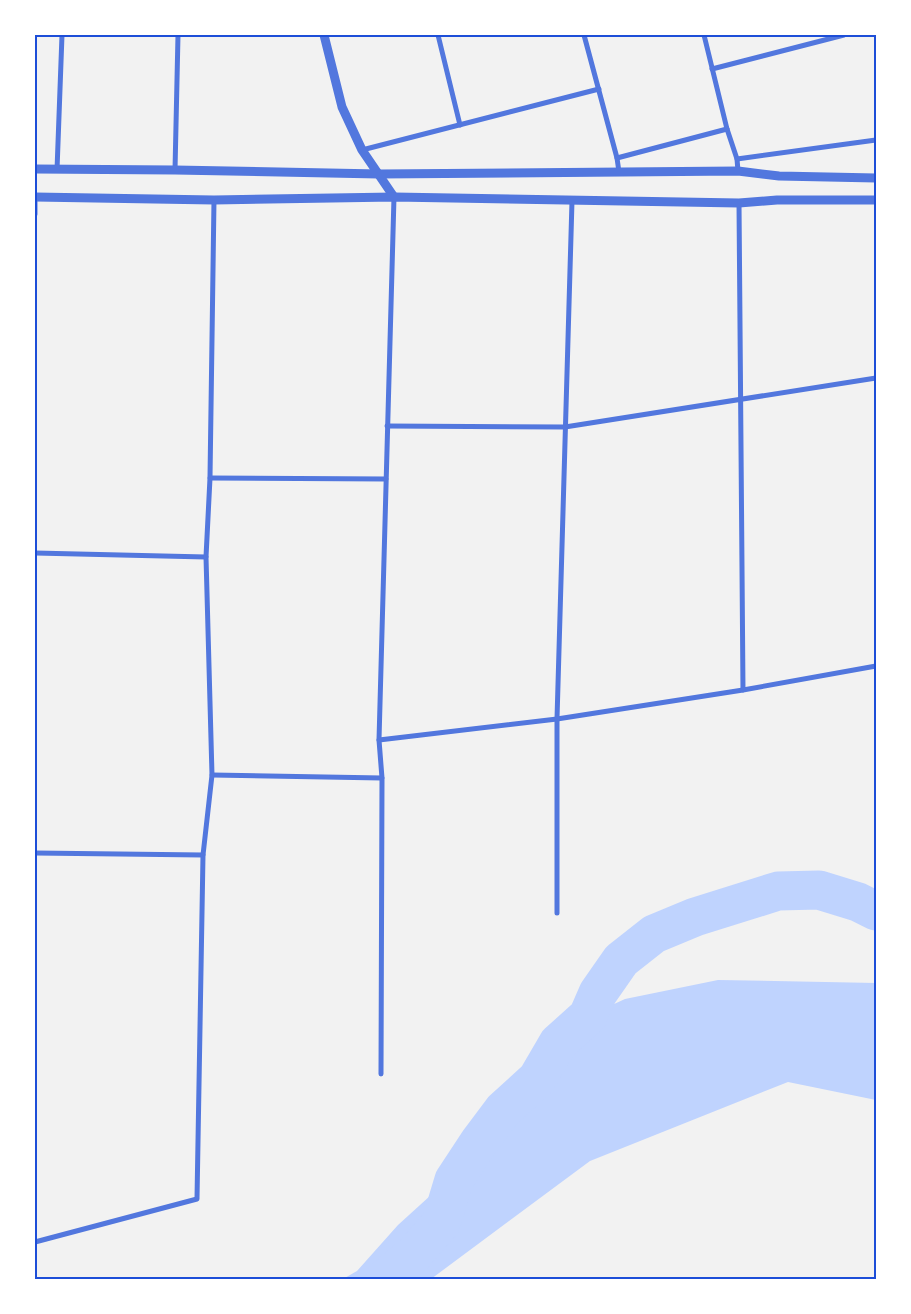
<svg xmlns="http://www.w3.org/2000/svg" width="911" height="1314" viewBox="0 0 911 1314" font-family="'Varela Round',sans-serif">
<rect width="100%" height="100%" fill="#f2f2f2"/>
<path fill="#bfd3fe" d="M718,980l158,3v117l-88,-18 -198,79 -159,118h-88l14,-8 41,-46 132,-120 58,-89 37,-17z"/>
<g fill="none" stroke-linecap="round" stroke-linejoin="round">
<path stroke="#bfd3fe" stroke-width="39" d="M385,1279l28,-24 28,-32 13,-43 25,-38 24,-32 34,-31 21,-36 30,-27 10,-23 23,-33 33,-26 41,-17 83,-26 41,-1 39,12 18,9"/>
<g stroke="#5277de" stroke-width="5">
<path d="M438,35l22,90"/>
<path d="M584,35l33,123 2,14"/>
<path d="M704,35l23,94 10,30 1,12"/>
<path d="M712,69l132,-34"/>
<path d="M362,150l237,-61"/>
<path d="M617,158l110,-29"/>
<path d="M737,159l139,-19"/>
<path d="M57,170l5,-135"/>
<path d="M175,170l3,-135"/>
<path d="M739,203l4,487"/>
<path d="M35,214v-17"/>
<path d="M387,426l178,1 311,-49"/>
<path d="M210,478l176,1"/>
<path d="M35,553l171,4"/>
<path d="M379,740l178,-21 186,-29 133,-24"/>
<path d="M212,775l170,3"/>
<path d="M35,853l168,2"/>
<path d="M557,913v-194l15,-518"/>
<path d="M381,1074l1,-296 -3,-38 15,-543"/>
<path d="M35,1242l162,-43 6,-344 9,-80 -6,-218 4,-79 4,-278"/>
</g>
<g stroke="#5277de" stroke-width="9">
<path d="M324,35l18,72 20,43 32,47"/>
<path d="M35,169l140,1 204,4 359,-3 41,5 97,2"/>
<path d="M35,197l179,3 180,-3 345,6 38,-3h99"/>
</g>
</g>
<rect width="911" height="1314" fill="none" stroke="#ffffff" stroke-width="72"/>
<rect x="36" y="36" width="839" height="1242" fill="none" stroke="#1d4ed8" stroke-width="2"/>
</svg>
